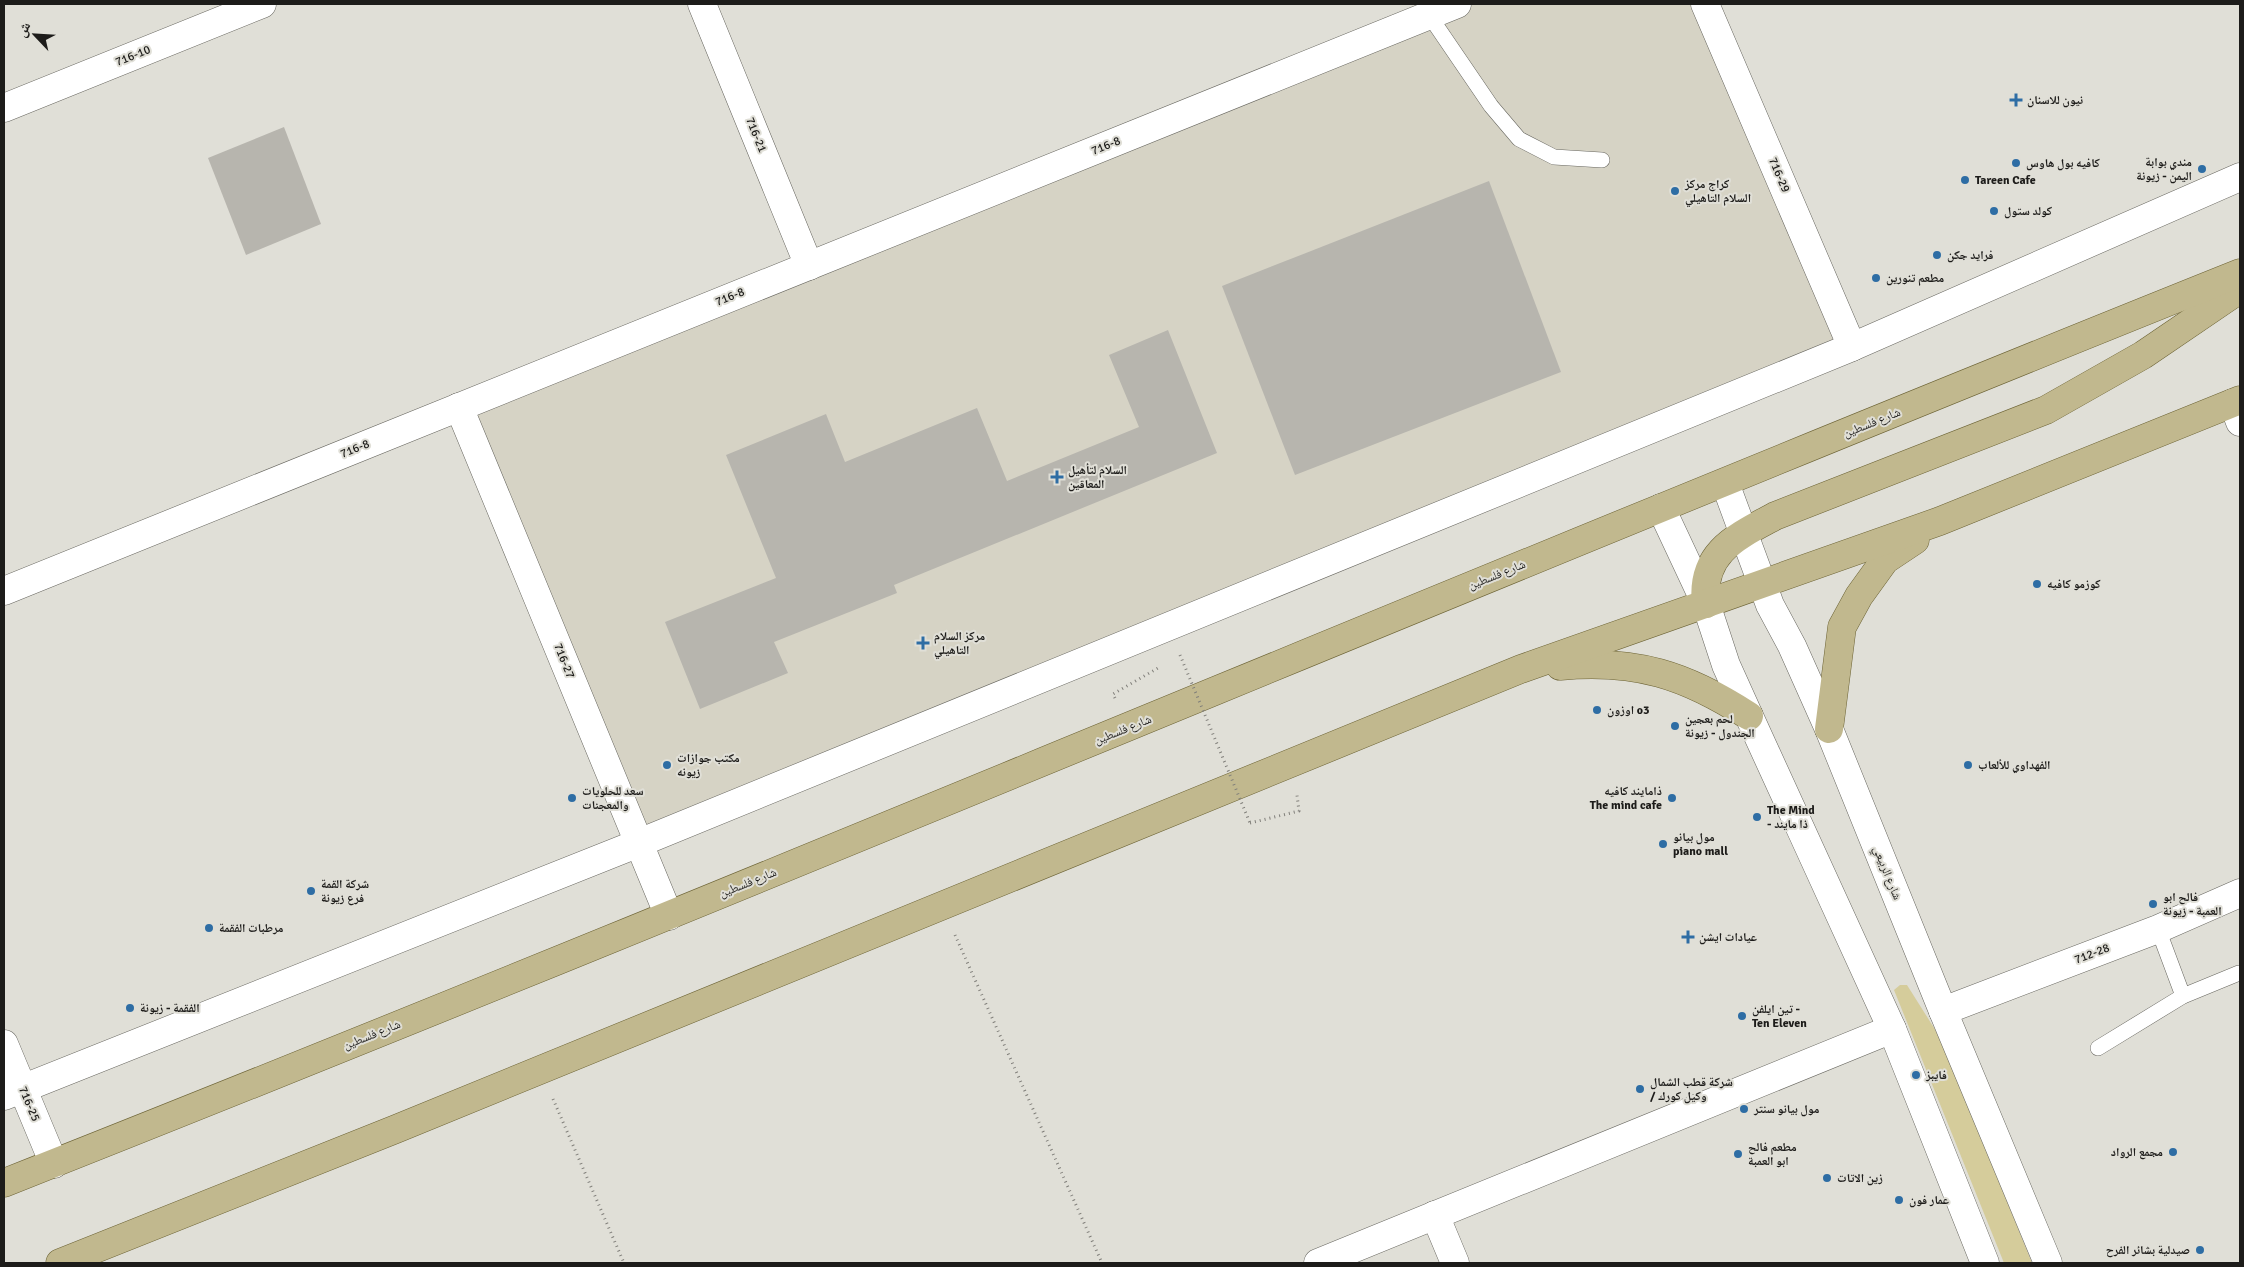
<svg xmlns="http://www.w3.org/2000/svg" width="2244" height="1267" viewBox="0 0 2244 1267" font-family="Signika,'Noto Naskh Arabic',sans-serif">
<rect width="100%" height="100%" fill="#e0dfd7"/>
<path fill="#d6d3c5" d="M1457,4h248l147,343 -1213,496 -180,-436z"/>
<path fill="#d5cc9b" d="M1900,985h7l29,46 15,32 81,200h-28l-110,-273z"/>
<g fill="#b7b5ae">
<path d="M284,127l37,97 -75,31 -38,-97z"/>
<path d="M1489,181l72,191 -266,103 -73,-189z"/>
<path d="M1168,330l49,123 -323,132 3,8 -123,49 14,31 -88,36 -35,-87 111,-44 -50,-123 100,-41 19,48 132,-54 30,73 132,-54 -30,-72z"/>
</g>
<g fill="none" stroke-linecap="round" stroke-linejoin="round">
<defs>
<g id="service">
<path d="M1429,15l62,91 28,33 35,18 48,3"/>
<path d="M2158,929l25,67"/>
<path d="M2098,1048l85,-52 56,-23"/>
</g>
<g id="minor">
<path d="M702,4l107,262"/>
<path d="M1705,4l147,343"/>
<path d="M4,108l258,-104"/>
<path d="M2233,403l7,19"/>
<path d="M459,407l210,509"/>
<path d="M4,591l1453,-587"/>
<path d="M1943,1011l215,-82 82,-36"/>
<path d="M4,1044l50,120"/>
<path d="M1435,1215l20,48"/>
<path d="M1318,1263l574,-234"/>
</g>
<g id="tertiary">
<path d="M1725,483l45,122 22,41 37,83 114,282 105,252"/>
<path d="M1661,508l45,96 20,61 23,51 143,313 93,234"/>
<path d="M4,1096l635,-253 1213,-496 388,-170"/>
</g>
<g id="primary">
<path d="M1706,604c-6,-51 30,-67 69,-88l271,-106 97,-55 97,-66"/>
<path d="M1560,666c76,-7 126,9 189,50"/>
<path d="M1829,729l13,-102 17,-31 26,-36 30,-20"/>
<path d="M4,1183c748,-296 1489,-611 2236,-910"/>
<path d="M60,1263l336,-134 1125,-460 419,-148 300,-121"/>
</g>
</defs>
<use href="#service" stroke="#686760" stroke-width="16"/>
<use href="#minor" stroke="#686760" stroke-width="29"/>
<use href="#tertiary" stroke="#686760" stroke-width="29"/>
<use href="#primary" stroke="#6c6335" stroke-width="29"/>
<g stroke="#807f7a" stroke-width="3" stroke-dasharray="1 4" stroke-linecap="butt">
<path d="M1115,698l-2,-4 45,-26"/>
<path d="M1250,823l49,-12 -2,-16"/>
<path d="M955,935l147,328"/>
<path d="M553,1099l71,164"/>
</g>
<use href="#service" stroke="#fff" stroke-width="15"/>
<use href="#minor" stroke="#fff" stroke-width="28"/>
<use href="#tertiary" stroke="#fff" stroke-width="28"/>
<use href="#primary" stroke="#c1b88e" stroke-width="28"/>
<path stroke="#807f7a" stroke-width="3" stroke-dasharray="1 4" stroke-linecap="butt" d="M1180,655l70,168"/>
</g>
<g fill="#2e6da4" stroke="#e0dfd7" stroke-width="2">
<path d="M2013.5 92.5h5v5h5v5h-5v5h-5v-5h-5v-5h5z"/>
<circle cx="2016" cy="163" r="5"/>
<circle cx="2202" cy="169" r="5"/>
<circle cx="1965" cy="180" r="5"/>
<circle cx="1675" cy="191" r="5"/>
<circle cx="1994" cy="211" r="5"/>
<circle cx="1937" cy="255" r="5"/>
<circle cx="1876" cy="278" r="5"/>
<path d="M1054.5 469.5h5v5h5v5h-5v5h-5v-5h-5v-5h5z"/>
<circle cx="2037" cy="584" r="5"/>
<path d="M920.5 635.5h5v5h5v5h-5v5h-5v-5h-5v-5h5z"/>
<circle cx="1597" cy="710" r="5"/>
<circle cx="1675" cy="726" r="5"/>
<circle cx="667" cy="765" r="5"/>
<circle cx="1968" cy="765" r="5"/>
<circle cx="572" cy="798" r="5"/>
<circle cx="1672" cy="798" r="5"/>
<circle cx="1757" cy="817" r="5"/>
<circle cx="1663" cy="844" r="5"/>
<circle cx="311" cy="891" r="5"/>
<circle cx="2153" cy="904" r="5"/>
<circle cx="209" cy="928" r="5"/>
<path d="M1685.5 929.5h5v5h5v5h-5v5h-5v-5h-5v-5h5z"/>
<circle cx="130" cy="1008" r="5"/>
<circle cx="1742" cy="1016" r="5"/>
<circle cx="1916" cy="1075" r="5"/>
<circle cx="1640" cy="1089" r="5"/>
<circle cx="1744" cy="1109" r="5"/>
<circle cx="2173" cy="1152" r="5"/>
<circle cx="1738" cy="1154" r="5"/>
<circle cx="1827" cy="1178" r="5"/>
<circle cx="1899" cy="1200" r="5"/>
<circle cx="2200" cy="1250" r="5"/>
</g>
<g text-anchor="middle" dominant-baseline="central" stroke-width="4" stroke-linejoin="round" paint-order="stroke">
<g font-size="12" fill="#1d1c1a" stroke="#e0dfd7">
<text transform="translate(133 56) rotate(-22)">716-10</text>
<text transform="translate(756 135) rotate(68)">716-21</text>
<text transform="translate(1106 146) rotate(-22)">716-8</text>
<text transform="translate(1779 175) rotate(67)">716-29</text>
<text transform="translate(730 297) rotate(-22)">716-8</text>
<text transform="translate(1872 423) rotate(-22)">شارع فلسطين</text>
<text transform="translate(355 449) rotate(-22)">716-8</text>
<text transform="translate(1497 575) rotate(-22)">شارع فلسطين</text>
<text transform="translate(564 661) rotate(68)">716-27</text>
<text transform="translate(1123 730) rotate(-22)">شارع فلسطين</text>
<text transform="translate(1887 873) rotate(68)">شارع الربيعي</text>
<text transform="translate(748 883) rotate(-22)">شارع فلسطين</text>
<text transform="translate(2092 954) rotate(-21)">712-28</text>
<text transform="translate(372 1035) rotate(-22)">شارع فلسطين</text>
<text transform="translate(29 1104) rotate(67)">716-25</text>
</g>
<g font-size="12" font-weight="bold" fill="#1d1c1a" stroke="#e0dfd7" text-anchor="start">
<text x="2027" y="100">نيون للاسنان</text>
<text x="2192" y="162" text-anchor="end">مندي بوابة<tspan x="2192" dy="14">اليمن - زيونة</tspan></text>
<text x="2026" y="163">كافيه بول هاوس</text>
<text x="1975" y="180">Tareen Cafe</text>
<text x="1685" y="184">كراج مركز<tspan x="1685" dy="14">السلام التاهيلي</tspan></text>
<text x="2004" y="211">كولد ستول</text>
<text x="1947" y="255">فرايد جكن</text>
<text x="1886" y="278">مطعم تنورين</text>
<text x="1068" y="470">السلام لتأهيل<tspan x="1068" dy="14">المعاقين</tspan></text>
<text x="2047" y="584">كوزمو كافيه</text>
<text x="934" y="636">مركز السلام<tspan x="934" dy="14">التاهيلي</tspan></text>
<text x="1607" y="710">اوزون o3</text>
<text x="1685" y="719">لحم بعجين<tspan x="1685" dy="14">الجندول - زيونة</tspan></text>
<text x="677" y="758">مكتب جوازات<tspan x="677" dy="14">زيونه</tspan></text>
<text x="1978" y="765">الفهداوي للألعاب</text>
<text x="582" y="791">سعد للحلويات<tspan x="582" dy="14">والمعجنات</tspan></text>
<text x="1662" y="791" text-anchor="end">ذامايند كافيه<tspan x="1662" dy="14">The mind cafe</tspan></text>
<text x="1767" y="810">The Mind<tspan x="1767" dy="14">- ذا مايند</tspan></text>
<text x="1673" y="837">مول بيانو<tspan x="1673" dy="14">piano mall</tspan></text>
<text x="321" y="884">شركة القمة<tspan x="321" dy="14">فرع زيونة</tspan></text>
<text x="2163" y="897">فالح ابو<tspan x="2163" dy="14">العمبة - زيونة</tspan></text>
<text x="219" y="928">مرطبات الفقمة</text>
<text x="1699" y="937">عيادات ايشن</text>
<text x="140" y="1008">الفقمة - زيونة</text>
<text x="1752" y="1009">تين ايلفن -<tspan x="1752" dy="14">Ten Eleven</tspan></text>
<text x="1926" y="1075">فايبز</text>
<text x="1650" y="1082">شركة قطب الشمال<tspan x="1650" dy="14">/ وكيل كورك</tspan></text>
<text x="1754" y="1109">مول بيانو سنتر</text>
<text x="1748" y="1147">مطعم فالح<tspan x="1748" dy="14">ابو العمبة</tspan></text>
<text x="2163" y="1152" text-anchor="end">مجمع الرواد</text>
<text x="1837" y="1178">زين الاتات</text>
<text x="1909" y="1200">عمار فون</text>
<text x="2190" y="1250" text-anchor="end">صيدلية بشائر الفرح</text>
</g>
</g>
<rect width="2244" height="1267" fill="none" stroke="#1d1c1a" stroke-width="10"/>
<g transform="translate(35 35) rotate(295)" stroke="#e0dfd7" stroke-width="4" paint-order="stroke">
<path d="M0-4L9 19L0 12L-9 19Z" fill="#1d1c1a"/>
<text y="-8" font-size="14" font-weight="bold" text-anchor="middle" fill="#1d1c1a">ش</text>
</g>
</svg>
